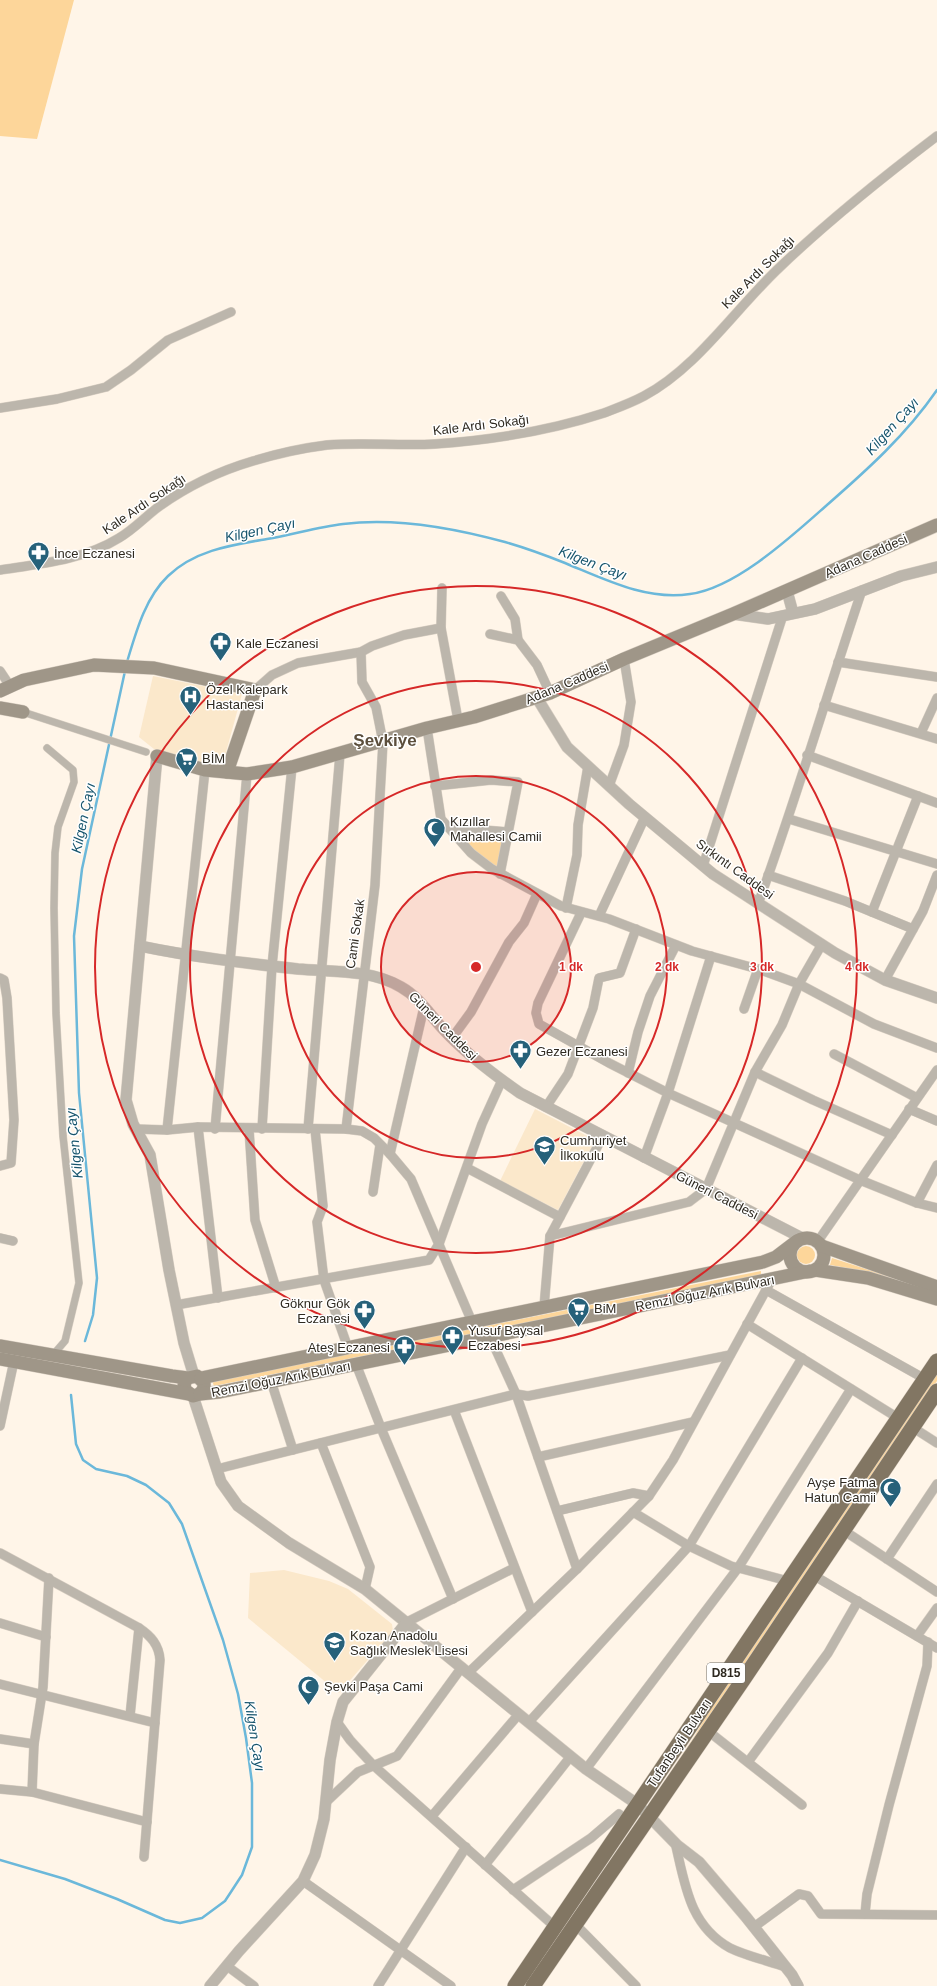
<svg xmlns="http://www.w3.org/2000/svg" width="937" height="1986" viewBox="0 0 937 1986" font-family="Arial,sans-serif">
<rect width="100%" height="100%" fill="#fff5e8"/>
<g fill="#fbe8cb">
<path d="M153,676l89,18 -19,69h-24l-45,-14 -15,-12z"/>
<path d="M535,1109l60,31 -37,70 -58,-29z"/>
<path d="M284,1570l45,11 19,8 44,35 1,7 -54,62 -91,-75 2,-45z"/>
</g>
<g fill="#fdd69a">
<path d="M0,0h74l-37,139 -37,-3z"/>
<path d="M455,830l49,5 -5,32 -15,-6z"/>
<circle cx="806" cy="1255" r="9"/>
<path d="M832,1258l105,34 -74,-21 -33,-6z"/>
<path d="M761,1271v4l-547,111 -2,-5z"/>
<path d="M937,1370v11l-288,426 -1,-1 46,-69 26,-45z"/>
</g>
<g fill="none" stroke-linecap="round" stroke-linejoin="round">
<g stroke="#6bb8da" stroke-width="2.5">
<path d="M127,662c9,-30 18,-64 41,-86 27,-26 64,-31 99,-37 25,-4 50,-12 76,-15 53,-7 111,4 162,18 21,6 40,13 60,21 39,16 82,38 125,31 46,-6 102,-58 137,-89 40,-35 79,-70 110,-115"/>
<path d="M85,1341l8,-26 4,-37 -18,-185 -5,-157 8,-67 43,-198"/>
<path d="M0,1860l65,19 52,20 48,21 15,3 22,-5 23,-17 17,-26 10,-28v-64l-6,-45 -8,-44 -15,-54 -41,-116 -13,-21 -23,-18 -19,-9 -31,-7 -13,-9 -7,-16 -5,-49"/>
</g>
<defs>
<g id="pedestrian">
<path d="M23,712l123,40"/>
<path d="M47,748l26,22 1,12 -16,45 -3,26 -1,55 2,105 7,123 16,147 -14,58 -13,15"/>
</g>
<g id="minor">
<path d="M0,408l57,-9 49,-12 25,-17 37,-30 63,-28"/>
<path d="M0,570c39,-6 84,-10 119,-32 14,-8 25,-20 38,-30 29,-21 62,-37 96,-47 23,-7 50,-13 74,-16 36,-3 72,1 108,-1 57,-4 114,-13 169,-31 13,-5 27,-10 40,-17 53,-28 92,-88 136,-129 49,-47 103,-90 157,-131"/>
<path d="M442,588l-1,40 17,92"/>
<path d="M501,596l14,23 3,21"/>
<path d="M490,634l28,6 19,25 13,28"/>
<path d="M838,662l99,15"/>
<path d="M0,671l10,15"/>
<path d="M255,690l17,-15 26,-12 63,-11 11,-6 32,-11 37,-7"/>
<path d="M824,705l113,34"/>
<path d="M427,728l14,91 30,34 21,16 69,37 48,13 83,32 66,18 41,15 75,40 63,24"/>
<path d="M921,733l16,-35"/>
<path d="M807,755l130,48"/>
<path d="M435,786l56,-6 27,2 -18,92"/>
<path d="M609,786l15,-41 7,-43 -7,-43"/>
<path d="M789,819l148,45"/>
<path d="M447,827l61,5"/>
<path d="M703,866l80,-251"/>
<path d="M768,875l77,26 68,28"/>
<path d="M758,904c38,-104 69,-210 104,-314"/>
<path d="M566,908l11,-53 1,-30 10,-59"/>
<path d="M872,912l46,-116"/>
<path d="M581,913l-43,90 -2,10 3,11 70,39 59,30 192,87 57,23 20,5"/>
<path d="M599,916l46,-99"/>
<path d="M0,978l4,2 3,18 7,122 -3,43 -11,3"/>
<path d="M885,980l38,-69 14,-36"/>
<path d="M744,1009l14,-40"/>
<path d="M452,1038l19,-26 38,-70 15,-19 13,-29"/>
<path d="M834,1054l83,44"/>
<path d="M755,1072l58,28 79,35"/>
<path d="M628,1073l10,-41 12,-36 26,-51"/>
<path d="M546,1107l22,-33 25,-66 6,-30 21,-5 16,-44"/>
<path d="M909,1109l28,12"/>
<path d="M198,1127l20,171"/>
<path d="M136,1129l31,1 31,-3 148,2 16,2 12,7 16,16 21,25 61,143"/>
<path d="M215,1129l32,-355"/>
<path d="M249,1129l6,91 21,68"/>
<path d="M262,1129l10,-163 20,-199"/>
<path d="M308,1129l32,-375"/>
<path d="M315,1129l7,67 1,10 -6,16 7,58 24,68"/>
<path d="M346,1129l29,-244 8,-143 -7,-35 -14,-25 -1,-30"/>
<path d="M167,1130l38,-360"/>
<path d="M390,1154l34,-147"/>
<path d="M644,1158l24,-65 43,-137"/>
<path d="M467,1168l93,49"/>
<path d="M373,1192l7,-47"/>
<path d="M917,1203l20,-38"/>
<path d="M550,1236l139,-34 17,-13 49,-117 27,-47 17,-41 23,-40"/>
<path d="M0,1238l13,3"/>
<path d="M818,1241l119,-171"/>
<path d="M766,1290l159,89"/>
<path d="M176,1305l253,-45 10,-16 43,-120 20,-44"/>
<path d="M544,1307l6,-71 53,-100"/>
<path d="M747,1324l151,94"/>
<path d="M490,1337l26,57 61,175"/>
<path d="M356,1364l25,64 72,171"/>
<path d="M271,1381l22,69"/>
<path d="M454,1410l78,202"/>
<path d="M0,1426l14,-65"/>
<path d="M912,1427l25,16"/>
<path d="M321,1443l49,124 -5,22"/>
<path d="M538,1457l155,-35"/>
<path d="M217,1469l299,-75 12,2 202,-41"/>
<path d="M557,1511l76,-18 16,3"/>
<path d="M633,1512l56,34 42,20 57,15"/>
<path d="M843,1530l94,62"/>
<path d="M0,1553l139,75c12,8 20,17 21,32l-16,197"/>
<path d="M887,1559l50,-75"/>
<path d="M813,1575l124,73"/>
<path d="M407,1622l107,-54"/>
<path d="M0,1623l46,14"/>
<path d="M917,1636l20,-28"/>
<path d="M468,1673l109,-104 72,-73 24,-36 99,-181"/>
<path d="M0,1684l155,39"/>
<path d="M130,1716l9,-88"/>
<path d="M337,1722l13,18 23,25 181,161"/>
<path d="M529,1722l160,-176 113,-188"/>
<path d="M708,1731l94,74"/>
<path d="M0,1739l34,5"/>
<path d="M748,1762l80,-109 30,-52"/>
<path d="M586,1769l152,-201 113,-179"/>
<path d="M0,1789l32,3 115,30"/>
<path d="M32,1792l2,-48 9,-57 6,-109"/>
<path d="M325,1803l33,-31 39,-16 65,-89"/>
<path d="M432,1816l87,-102"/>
<path d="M675,1842c10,42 14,83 55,106 16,8 39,13 56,19"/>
<path d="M485,1865l86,-109"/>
<path d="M303,1881l148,105"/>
<path d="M513,1890l78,-52 28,-24 7,7"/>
<path d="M865,1914l2,-20 22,-89 38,-139 1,-24"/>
<path d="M575,1924l61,62"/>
<path d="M754,1927l45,-33 9,2 13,18 116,1"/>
<path d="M227,1966l27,20"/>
<path d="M378,1986l88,-139"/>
</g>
<g id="tertiary">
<path d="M787,591l6,22"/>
<path d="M733,614l35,5 47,-10 86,-33 36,-9"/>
<path d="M537,698l30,49 62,57 84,70 122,79 50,27 52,18"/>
<path d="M157,756l-31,344 7,24 17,31 19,115 15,73 10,33"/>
<path d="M140,946c52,11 105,17 158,23 35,3 72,0 103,18 18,10 29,28 43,43 22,24 49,44 76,63l282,145"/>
<path d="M193,1396l28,86 17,24 51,37 76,46 221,180 51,35 40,41 22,17 47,55 46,58 6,11"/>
<path d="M210,1986l29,-35 64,-70 12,-26 9,-36 6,-59 7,-38 6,-20 64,-80"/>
</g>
<g id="secondary">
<path d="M0,691l24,-11 70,-15 60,3 101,22 -28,82"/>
<path d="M0,708l23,4"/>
<path d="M157,756l48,14 42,4 45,-7 135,-39 47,-11 76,-24 74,-34 109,-45 204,-89"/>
<circle cx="807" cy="1255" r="17"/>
<path d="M822,1246l115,41"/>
<path d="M815,1270l53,8 69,21"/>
<path d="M0,1346l172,30 16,2 9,-2 7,7c1,8 -4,12 -11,13l-8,-6 -1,-7 4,-5"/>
<path d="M0,1359l189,35"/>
<path d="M201,1378l562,-116 13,-5 21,-16"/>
<path d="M200,1394l20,-2 590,-121"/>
</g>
<g id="trunk">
<path d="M515,1986l422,-625"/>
<path d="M533,1986l210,-306 194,-289"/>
</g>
</defs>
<use href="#pedestrian" stroke="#dad0c4" stroke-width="8"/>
<use href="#minor" stroke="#dad0c4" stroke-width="10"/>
<use href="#tertiary" stroke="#dad0c4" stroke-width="12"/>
<use href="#secondary" stroke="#dad0c4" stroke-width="14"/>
<use href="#trunk" stroke="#dad0c4" stroke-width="16"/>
<use href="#pedestrian" stroke="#bcb6ac" stroke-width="7"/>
<use href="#minor" stroke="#bcb6ac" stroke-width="9"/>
<use href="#tertiary" stroke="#bcb6ac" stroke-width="11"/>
<use href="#secondary" stroke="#9f9688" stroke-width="13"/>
<use href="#trunk" stroke="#827663" stroke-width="15"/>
</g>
<circle cx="476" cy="967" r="95" fill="#d62828" fill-opacity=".12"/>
<g fill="none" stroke="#d62828" stroke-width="2">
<circle cx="476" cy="967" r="95"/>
<circle cx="476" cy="967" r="191"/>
<circle cx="476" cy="967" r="286"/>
<circle cx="476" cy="967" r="381"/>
</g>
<defs>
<symbol id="pharmacy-pin" viewBox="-11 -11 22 30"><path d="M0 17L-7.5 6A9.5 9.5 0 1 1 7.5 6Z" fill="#26617a" stroke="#fff"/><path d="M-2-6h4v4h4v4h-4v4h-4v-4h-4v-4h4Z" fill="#fff"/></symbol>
<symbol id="hospital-pin" viewBox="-11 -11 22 30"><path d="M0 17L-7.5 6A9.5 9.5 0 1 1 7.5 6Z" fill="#26617a" stroke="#fff"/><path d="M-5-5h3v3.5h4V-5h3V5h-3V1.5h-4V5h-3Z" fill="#fff"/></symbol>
<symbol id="supermarket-pin" viewBox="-11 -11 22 30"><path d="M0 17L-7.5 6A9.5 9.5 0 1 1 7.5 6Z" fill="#26617a" stroke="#fff"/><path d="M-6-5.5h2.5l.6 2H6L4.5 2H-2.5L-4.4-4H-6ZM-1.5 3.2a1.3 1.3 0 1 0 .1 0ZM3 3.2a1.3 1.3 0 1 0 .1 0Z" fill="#fff"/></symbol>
<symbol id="mosque-pin" viewBox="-11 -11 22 30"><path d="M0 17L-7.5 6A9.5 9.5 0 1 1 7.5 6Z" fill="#26617a" stroke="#fff"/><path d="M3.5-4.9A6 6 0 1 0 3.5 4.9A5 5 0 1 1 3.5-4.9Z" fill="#fff"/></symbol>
<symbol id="school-pin" viewBox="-11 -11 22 30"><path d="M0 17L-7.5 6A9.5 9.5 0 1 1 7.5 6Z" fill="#26617a" stroke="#fff"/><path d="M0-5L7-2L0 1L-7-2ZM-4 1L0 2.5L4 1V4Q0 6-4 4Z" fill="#fff"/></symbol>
</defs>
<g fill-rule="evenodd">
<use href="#pharmacy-pin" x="26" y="540" width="25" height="34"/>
<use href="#pharmacy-pin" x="208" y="630" width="25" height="34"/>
<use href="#hospital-pin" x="178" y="684" width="25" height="34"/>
<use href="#supermarket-pin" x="174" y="746" width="25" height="34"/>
<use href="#mosque-pin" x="422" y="816" width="25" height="34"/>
<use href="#pharmacy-pin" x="508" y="1038" width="25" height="34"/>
<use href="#school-pin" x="532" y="1134" width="25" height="34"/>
<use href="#supermarket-pin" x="566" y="1296" width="25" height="34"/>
<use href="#pharmacy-pin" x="352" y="1298" width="25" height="34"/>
<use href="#pharmacy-pin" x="440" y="1324" width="25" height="34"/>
<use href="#pharmacy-pin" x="392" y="1334" width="25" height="34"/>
<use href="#mosque-pin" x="878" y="1476" width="25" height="34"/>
<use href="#school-pin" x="322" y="1630" width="25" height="34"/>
<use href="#mosque-pin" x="296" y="1674" width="25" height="34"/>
</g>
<g text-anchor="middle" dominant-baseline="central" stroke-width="3" stroke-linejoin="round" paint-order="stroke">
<rect fill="#fff" stroke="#6d6a64" stroke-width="1" x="707" y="1663" width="38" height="20" rx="3"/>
<g font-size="12" font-weight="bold" fill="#2f2a21">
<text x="726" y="1673">D815</text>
</g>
<g font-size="13" fill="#2f2a21" stroke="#fff">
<text transform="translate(758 272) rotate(-45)">Kale Ardı Sokağı</text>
<text transform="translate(481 425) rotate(-7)">Kale Ardı Sokağı</text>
<text transform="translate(144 504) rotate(-34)">Kale Ardı Sokağı</text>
<text transform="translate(866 556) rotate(-24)">Adana Caddesi</text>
<text transform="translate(567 683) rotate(-23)">Adana Caddesi</text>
<text transform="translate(735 869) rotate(36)">Sırkıntı Caddesi</text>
<text transform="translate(355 934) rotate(-82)">Cami Sokak</text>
<text transform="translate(443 1026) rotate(45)">Güneri Caddesi</text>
<text transform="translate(717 1195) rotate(27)">Güneri Caddesi</text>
<text transform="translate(705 1293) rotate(-11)">Remzi Oğuz Arık Bulvarı</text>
<text transform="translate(281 1379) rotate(-11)">Remzi Oğuz Arık Bulvarı</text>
<text transform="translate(679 1743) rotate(-56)">Tufanbeyli Bulvarı</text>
</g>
<g font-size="13" fill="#2f2a21" stroke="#fff" text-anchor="start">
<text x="54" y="553">İnce Eczanesi</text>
<text x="236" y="643">Kale Eczanesi</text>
<text x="206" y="689">Özel Kalepark<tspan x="206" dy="15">Hastanesi</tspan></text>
<text x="202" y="758">BİM</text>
<text x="450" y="821">Kızıllar<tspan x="450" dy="15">Mahallesi Camii</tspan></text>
<text x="536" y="1051">Gezer Eczanesi</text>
<text x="560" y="1140">Cumhuriyet<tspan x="560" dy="15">İlkokulu</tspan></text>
<text x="350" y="1303" text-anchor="end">Göknur Gök<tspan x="350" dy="15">Eczanesi</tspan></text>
<text x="594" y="1308">BiM</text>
<text x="468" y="1330">Yusuf Baysal<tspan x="468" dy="15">Eczabesi</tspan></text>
<text x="390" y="1347" text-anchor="end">Ateş Eczanesi</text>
<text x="876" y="1482" text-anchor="end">Ayşe Fatma<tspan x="876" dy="15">Hatun Camii</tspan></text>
<text x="350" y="1635">Kozan Anadolu<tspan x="350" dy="15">Sağlık Meslek Lisesi</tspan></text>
<text x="324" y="1686">Şevki Paşa Cami</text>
</g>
<g font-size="14" font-style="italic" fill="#17556d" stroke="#fff">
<text transform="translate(892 426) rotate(-48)">Kilgen Çayı</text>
<text transform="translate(260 530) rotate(-12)">Kilgen Çayı</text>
<text transform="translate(593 563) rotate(21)">Kilgen Çayı</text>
<text transform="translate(83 818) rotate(-78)">Kilgen Çayı</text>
<text transform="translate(74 1143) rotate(-96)">Kilgen Çayı</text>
<text transform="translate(255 1736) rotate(81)">Kilgen Çayı</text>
</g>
<g font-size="17" font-weight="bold" fill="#5b4e3c" stroke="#fff">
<text x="385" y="740">Şevkiye</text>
</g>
</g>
<circle cx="476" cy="967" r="6" fill="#d62828" stroke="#fff" stroke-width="2"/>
<g font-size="12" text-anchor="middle" font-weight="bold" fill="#d62828" stroke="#fff" stroke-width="3" stroke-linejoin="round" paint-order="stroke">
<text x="571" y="971">1 dk</text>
<text x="667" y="971">2 dk</text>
<text x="762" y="971">3 dk</text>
<text x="857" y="971">4 dk</text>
</g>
</svg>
